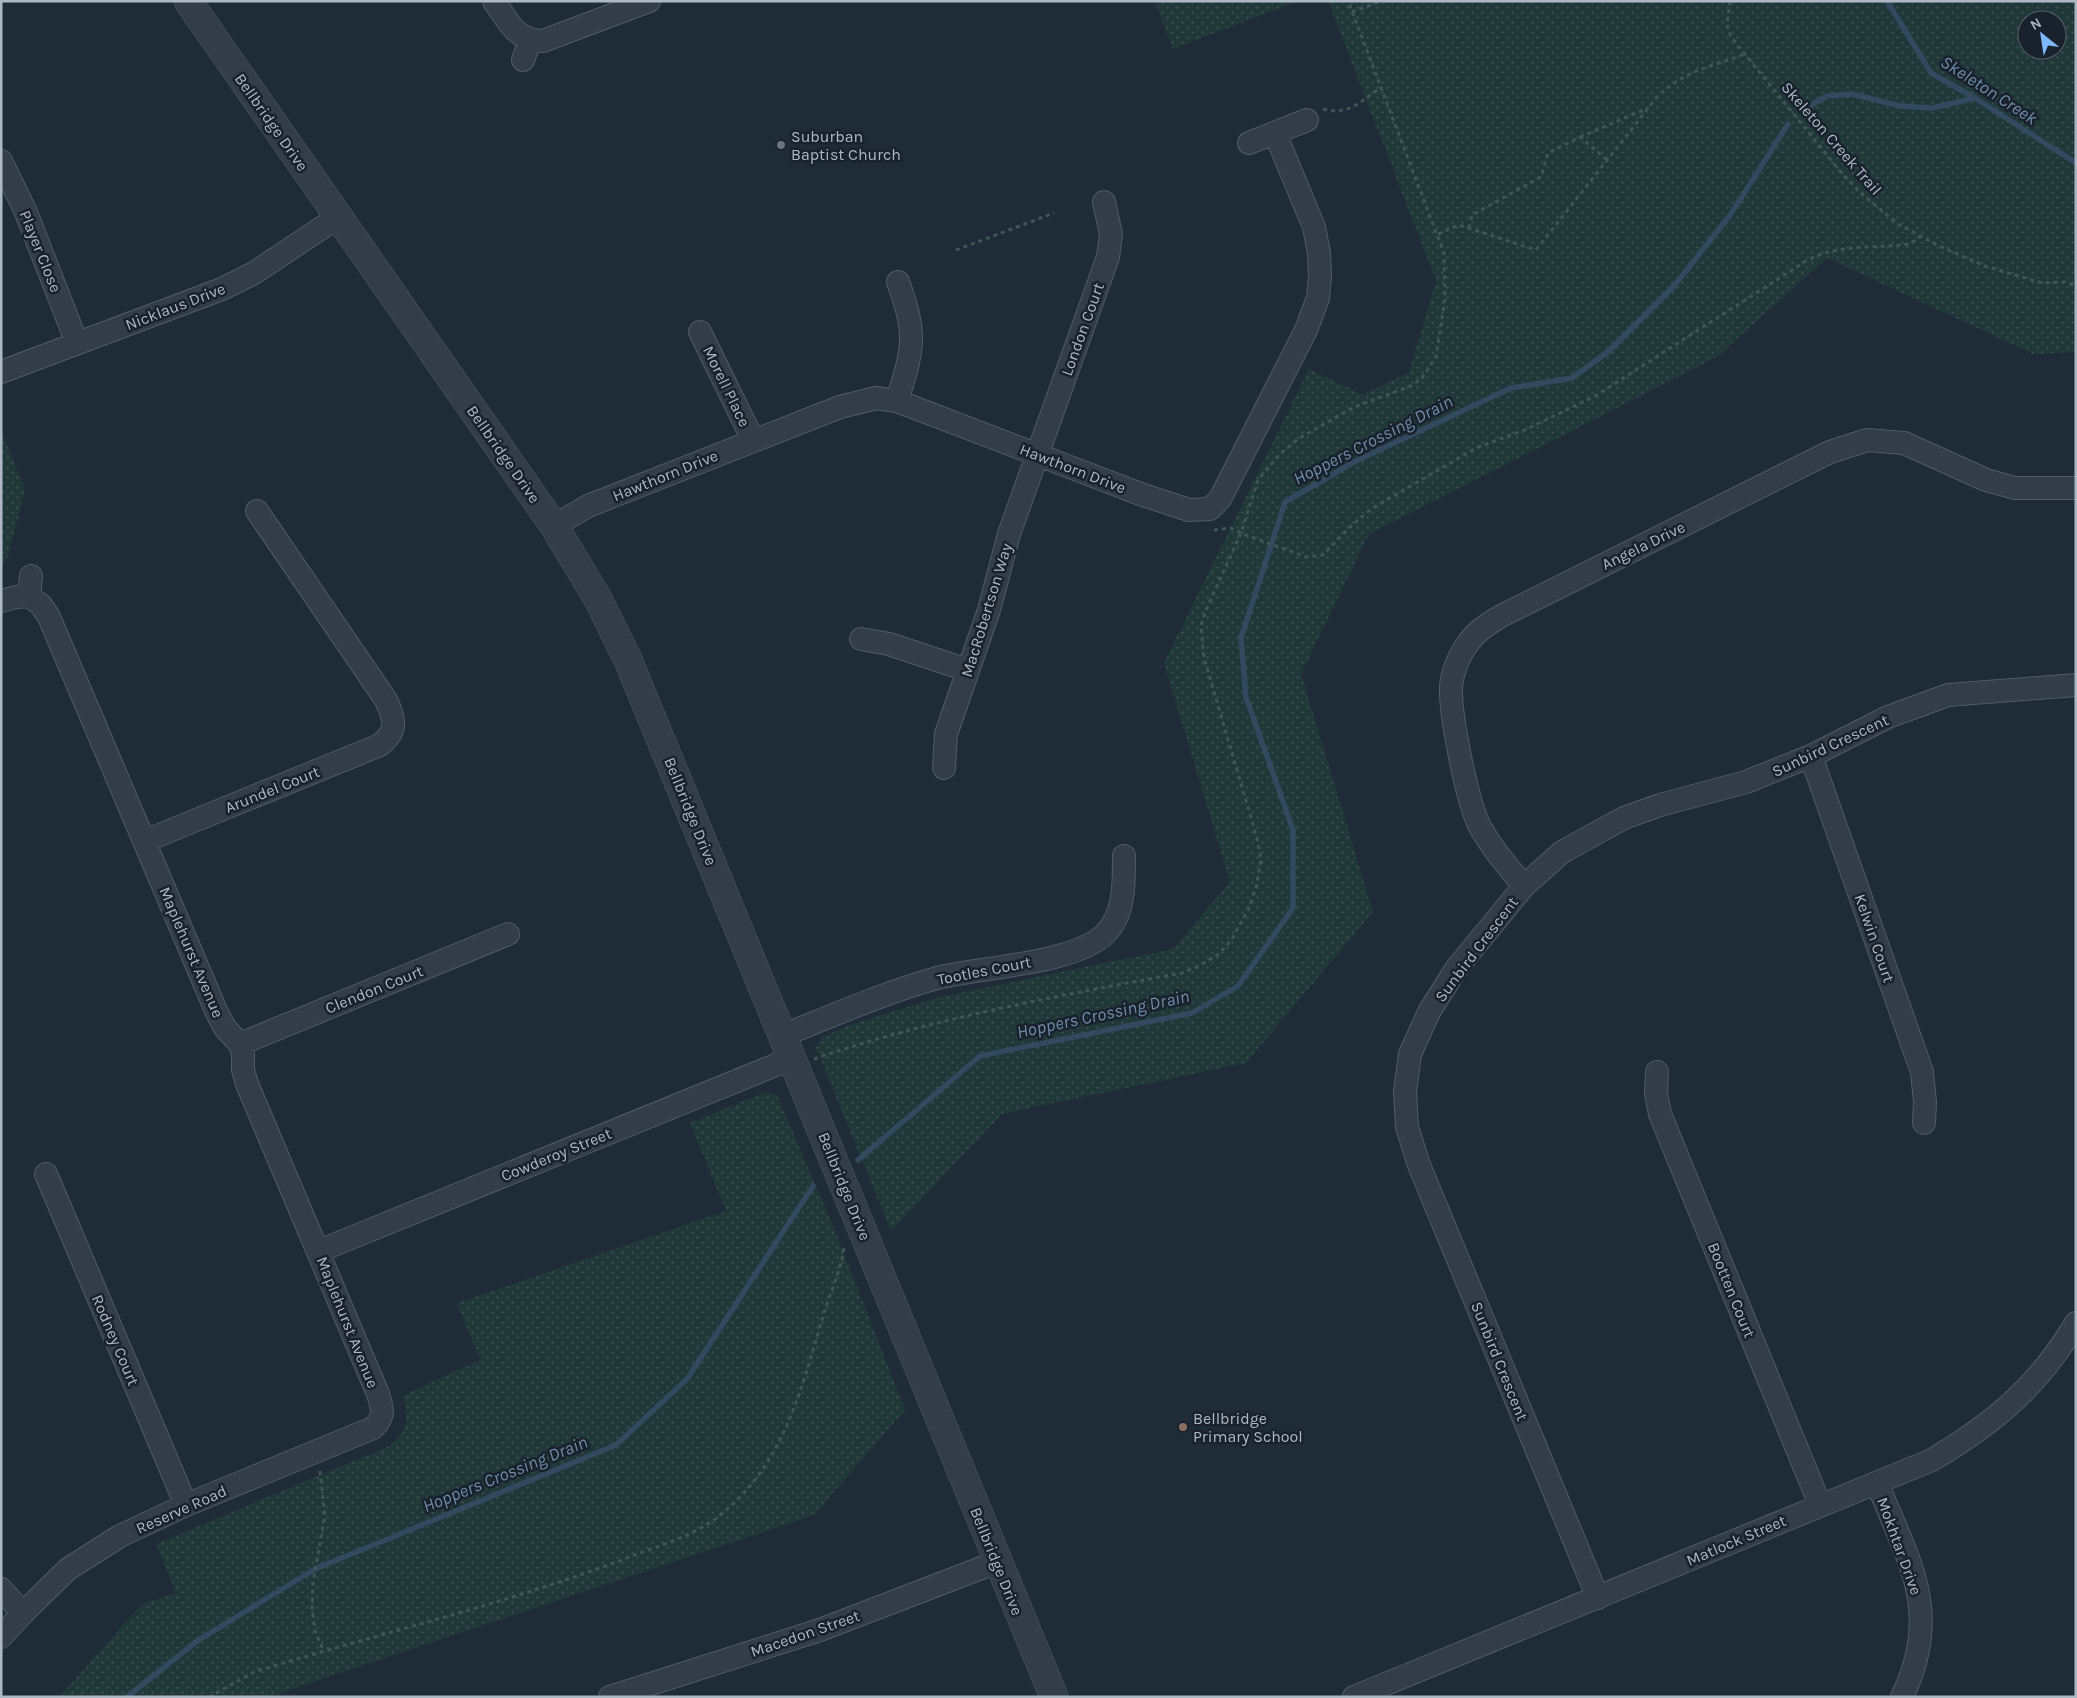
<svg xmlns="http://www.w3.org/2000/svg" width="2077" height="1698" font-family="Karla,sans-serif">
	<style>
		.park { fill: url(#park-dots); fill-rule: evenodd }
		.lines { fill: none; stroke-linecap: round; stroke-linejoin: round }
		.stream { stroke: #324960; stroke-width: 5.5 }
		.minor-casing { stroke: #505b66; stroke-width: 24 }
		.tertiary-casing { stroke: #505b66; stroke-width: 29 }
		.path { stroke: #3f5556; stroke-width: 3; stroke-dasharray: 4 4; stroke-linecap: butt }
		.minor { stroke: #333d48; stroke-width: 22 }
		.tertiary { stroke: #333d48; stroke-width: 28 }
		.worship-dot { fill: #6b7280; stroke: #19222c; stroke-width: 2 }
		.education-dot { fill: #8d6e63; stroke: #19222c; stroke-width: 2 }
		.labels { text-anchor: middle; stroke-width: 5; stroke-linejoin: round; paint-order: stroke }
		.street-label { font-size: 16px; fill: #adb8c5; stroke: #19222c }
		.poi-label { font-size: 16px; fill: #adb8c5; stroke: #19222c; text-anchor: start }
		.water-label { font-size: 18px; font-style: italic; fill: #6d8caa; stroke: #19222c }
	</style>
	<defs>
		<pattern id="park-dots" width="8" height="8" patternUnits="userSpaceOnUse" patternTransform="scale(1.25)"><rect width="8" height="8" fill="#213838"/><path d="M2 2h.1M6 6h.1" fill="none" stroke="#3f5353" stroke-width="1.8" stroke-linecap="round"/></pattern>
	</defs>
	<rect width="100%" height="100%" fill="#1f2c37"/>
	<path class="park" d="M1155 1H1298L1173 49Z
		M1328 1H2076V352L2033 354 1827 258 1717 357 1369 534 1301 674 1373 912 1246 1063 1002 1114 891 1231 816 1048 821 1037 859 1022 940 997 1173 949 1230 882 1164 663 1309 369 1363 395 1409 372 1436 281ZM2027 20H2057V50H2027Z
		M1 430 25 490 8 557 1 566Z
		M766 1092 777 1095 838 1238 905 1410 814 1515 280 1693 281 1697H59L142 1604 176 1593 156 1544 387 1447C407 1435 411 1416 402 1396L480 1360 457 1303 726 1211 690 1123Z"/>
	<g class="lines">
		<path class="stream" d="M1887 1 1931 73 1975 98 2076 163
			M1803 110 1827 96 1852 94 1900 106 1932 108 1975 98
			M858 1160 980 1056 1192 1013 1238 986 1293 908V830L1246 697 1241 638 1285 502 1354 462 1511 388 1572 378 1609 351 1674 286 1731 214 1788 124
			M127 1697 197 1641 315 1569 616 1445 687 1379 813 1186"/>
		<defs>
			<path id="minor" d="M494 1C508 21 516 41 543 41L649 1
				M523 60 530 41
				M1249 143 1307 120
				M1 161 25 210 77 343
				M700 332 753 440
				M1 372 222 289 254 273 338 217
				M897 401C913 349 918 335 898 282
				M554 526 588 506 840 407 876 398 897 401 1143 495 1189 510 1210 509 1220 499 1306 330 1318 298 1320 276 1319 253 1314 227 1275 133
				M1 601 16 597 29 596
				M861 639 889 644 967 670
				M1811 756 1922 1072 1925 1102 1924 1123
				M944 768 946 734 989 610 1009 534 1108 257 1111 234 1104 202
				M145 841 380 745C398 731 395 719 386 700L257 511
				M1524 886C1507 866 1491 847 1479 825 1467 800 1450 715 1451 687 1452 672 1460 653 1469 642 1477 630 1490 623 1501 616L1830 452 1867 440 1904 443 1986 480 2015 488H2076
				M784 1035C834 1015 884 993 937 978 980 967 1074 964 1105 934 1125 915 1124 882 1124 856
				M240 1044 508 934
				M1657 1072 1656 1093 1660 1114 1820 1505
				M46 1174 186 1505
				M319 1251 793 1058
				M1877 1483C1909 1562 1943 1612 1902 1697
				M1 1589 23 1613
				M1598 1598 1419 1165 1407 1127 1405 1092 1410 1054 1429 1012 1456 969 1524 886 1562 852 1624 818 1660 805 1746 782 1811 756 1888 717 1948 695 2076 685
				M1 1637 23 1613 68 1569 120 1536 186 1505 373 1428C385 1417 383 1409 378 1394L247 1084 243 1070V1055L240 1044 225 1028 217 1013 49 617 41 605 29 596 31 576
				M610 1697 820 1630 997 1562
				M1354 1697 1932 1460C1994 1423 2038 1387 2076 1323"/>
			<path id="tertiary" d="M188 1 554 526 598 599 628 660 1054 1697"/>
		</defs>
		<use href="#minor" class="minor-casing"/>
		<use href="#tertiary" class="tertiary-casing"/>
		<path class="path" d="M1730 1 1727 24 1731 37 1844 176 1864 196 1898 224 1939 246 1985 266 2042 283 2065 282 2076 286
			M1352 12 1381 1
			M1323 109C1350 116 1360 101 1382 87
			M1580 137 1648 108
			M1469 228 1472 215 1541 177 1548 153 1580 137 1607 160
			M1438 234 1459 225 1536 250 1657 97C1687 69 1708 68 1745 54
			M956 250 1054 213
			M1214 530 1231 528 1241 533 1258 480 1280 454 1298 439 1354 407 1411 386 1422 378 1436 357 1445 299 1444 253 1348 1
			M814 1059C934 1018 1057 996 1182 973L1199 966 1219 954 1232 939 1248 910 1256 888 1261 860 1257 838 1204 658 1201 626 1205 612 1241 533 1306 557 1323 555 1351 526 1371 509 1476 448 1527 429 1597 395 1806 261C1839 243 1874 249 1910 244L1920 237
			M320 1471 325 1515 313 1582 312 1607 315 1631 324 1652
			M209 1697 254 1672C377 1634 503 1605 624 1559 658 1546 696 1536 724 1512 786 1460 802 1386 824 1313 830 1294 842 1266 844 1248"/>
		<use href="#minor" class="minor"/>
		<use href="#tertiary" class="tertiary"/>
	</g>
	<circle class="worship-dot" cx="781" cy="145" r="5"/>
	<circle class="education-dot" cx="1183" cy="1427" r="5"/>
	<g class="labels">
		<g class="street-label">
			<text transform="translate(272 122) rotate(55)" y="6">Bellbridge Drive</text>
			<text transform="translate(1832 138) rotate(49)" y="6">Skeleton Creek Trail</text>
			<text transform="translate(41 251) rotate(68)" y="6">Player Close</text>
			<text transform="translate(175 306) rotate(-21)" y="6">Nicklaus Drive</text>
			<text transform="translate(1082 329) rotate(-70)" y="6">London Court</text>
			<text transform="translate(727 386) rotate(64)" y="6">Morell Place</text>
			<text transform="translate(504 454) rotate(55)" y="6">Bellbridge Drive</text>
			<text transform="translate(1073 468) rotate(21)" y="6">Hawthorn Drive</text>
			<text transform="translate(665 475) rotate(-22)" y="6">Hawthorn Drive</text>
			<text transform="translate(1643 545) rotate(-26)" y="6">Angela Drive</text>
			<text transform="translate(986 610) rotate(-73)" y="6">MacRobertson Way</text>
			<text transform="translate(1830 745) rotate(-25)" y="6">Sunbird Crescent</text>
			<text transform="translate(272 789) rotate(-22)" y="6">Arundel Court</text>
			<text transform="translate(691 811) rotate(68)" y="6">Bellbridge Drive</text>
			<text transform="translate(1875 938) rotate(71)" y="6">Kelwin Court</text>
			<text transform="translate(1476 949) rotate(-53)" y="6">Sunbird Crescent</text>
			<text transform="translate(192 952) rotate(67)" y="6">Maplehurst Avenue</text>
			<text transform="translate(984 970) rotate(-11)" y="6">Tootles Court</text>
			<text transform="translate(374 989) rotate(-22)" y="6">Clendon Court</text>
			<text transform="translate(556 1154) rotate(-22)" y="6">Cowderoy Street</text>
			<text transform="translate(845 1186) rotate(68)" y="6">Bellbridge Drive</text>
			<text transform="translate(1732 1290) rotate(68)" y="6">Bootten Court</text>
			<text transform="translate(348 1322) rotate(68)" y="6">Maplehurst Avenue</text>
			<text transform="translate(116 1340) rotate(67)" y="6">Rodney Court</text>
			<text transform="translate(1500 1361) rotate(68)" y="6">Sunbird Crescent</text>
			<text transform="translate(181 1509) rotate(-24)" y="6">Reserve Road</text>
			<text transform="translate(1736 1540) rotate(-23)" y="6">Matlock Street</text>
			<text transform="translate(1900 1546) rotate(70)" y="6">Mokhtar Drive</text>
			<text transform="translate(997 1561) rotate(68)" y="6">Bellbridge Drive</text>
			<text transform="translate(805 1633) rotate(-19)" y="6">Macedon Street</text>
		</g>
		<g class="poi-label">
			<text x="791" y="142">Suburban<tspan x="791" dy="18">Baptist Church</tspan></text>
			<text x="1193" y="1424">Bellbridge<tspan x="1193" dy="18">Primary School</tspan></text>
		</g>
		<g class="water-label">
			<text transform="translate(1989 90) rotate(33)" y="6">Skeleton Creek</text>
			<text transform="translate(1373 440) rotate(-27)" y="6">Hoppers Crossing Drain</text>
			<text transform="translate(1103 1014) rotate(-12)" y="6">Hoppers Crossing Drain</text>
			<text transform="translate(505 1474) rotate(-22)" y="6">Hoppers Crossing Drain</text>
		</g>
	</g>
	<rect width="2077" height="1698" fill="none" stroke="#adb8c5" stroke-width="5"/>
	<g transform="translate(2042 35) rotate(330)"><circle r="24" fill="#19222c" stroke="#545e69"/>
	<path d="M0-4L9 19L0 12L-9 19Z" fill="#7db8fa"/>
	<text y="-8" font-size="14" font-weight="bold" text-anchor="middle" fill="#adb8c5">N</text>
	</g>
</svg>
